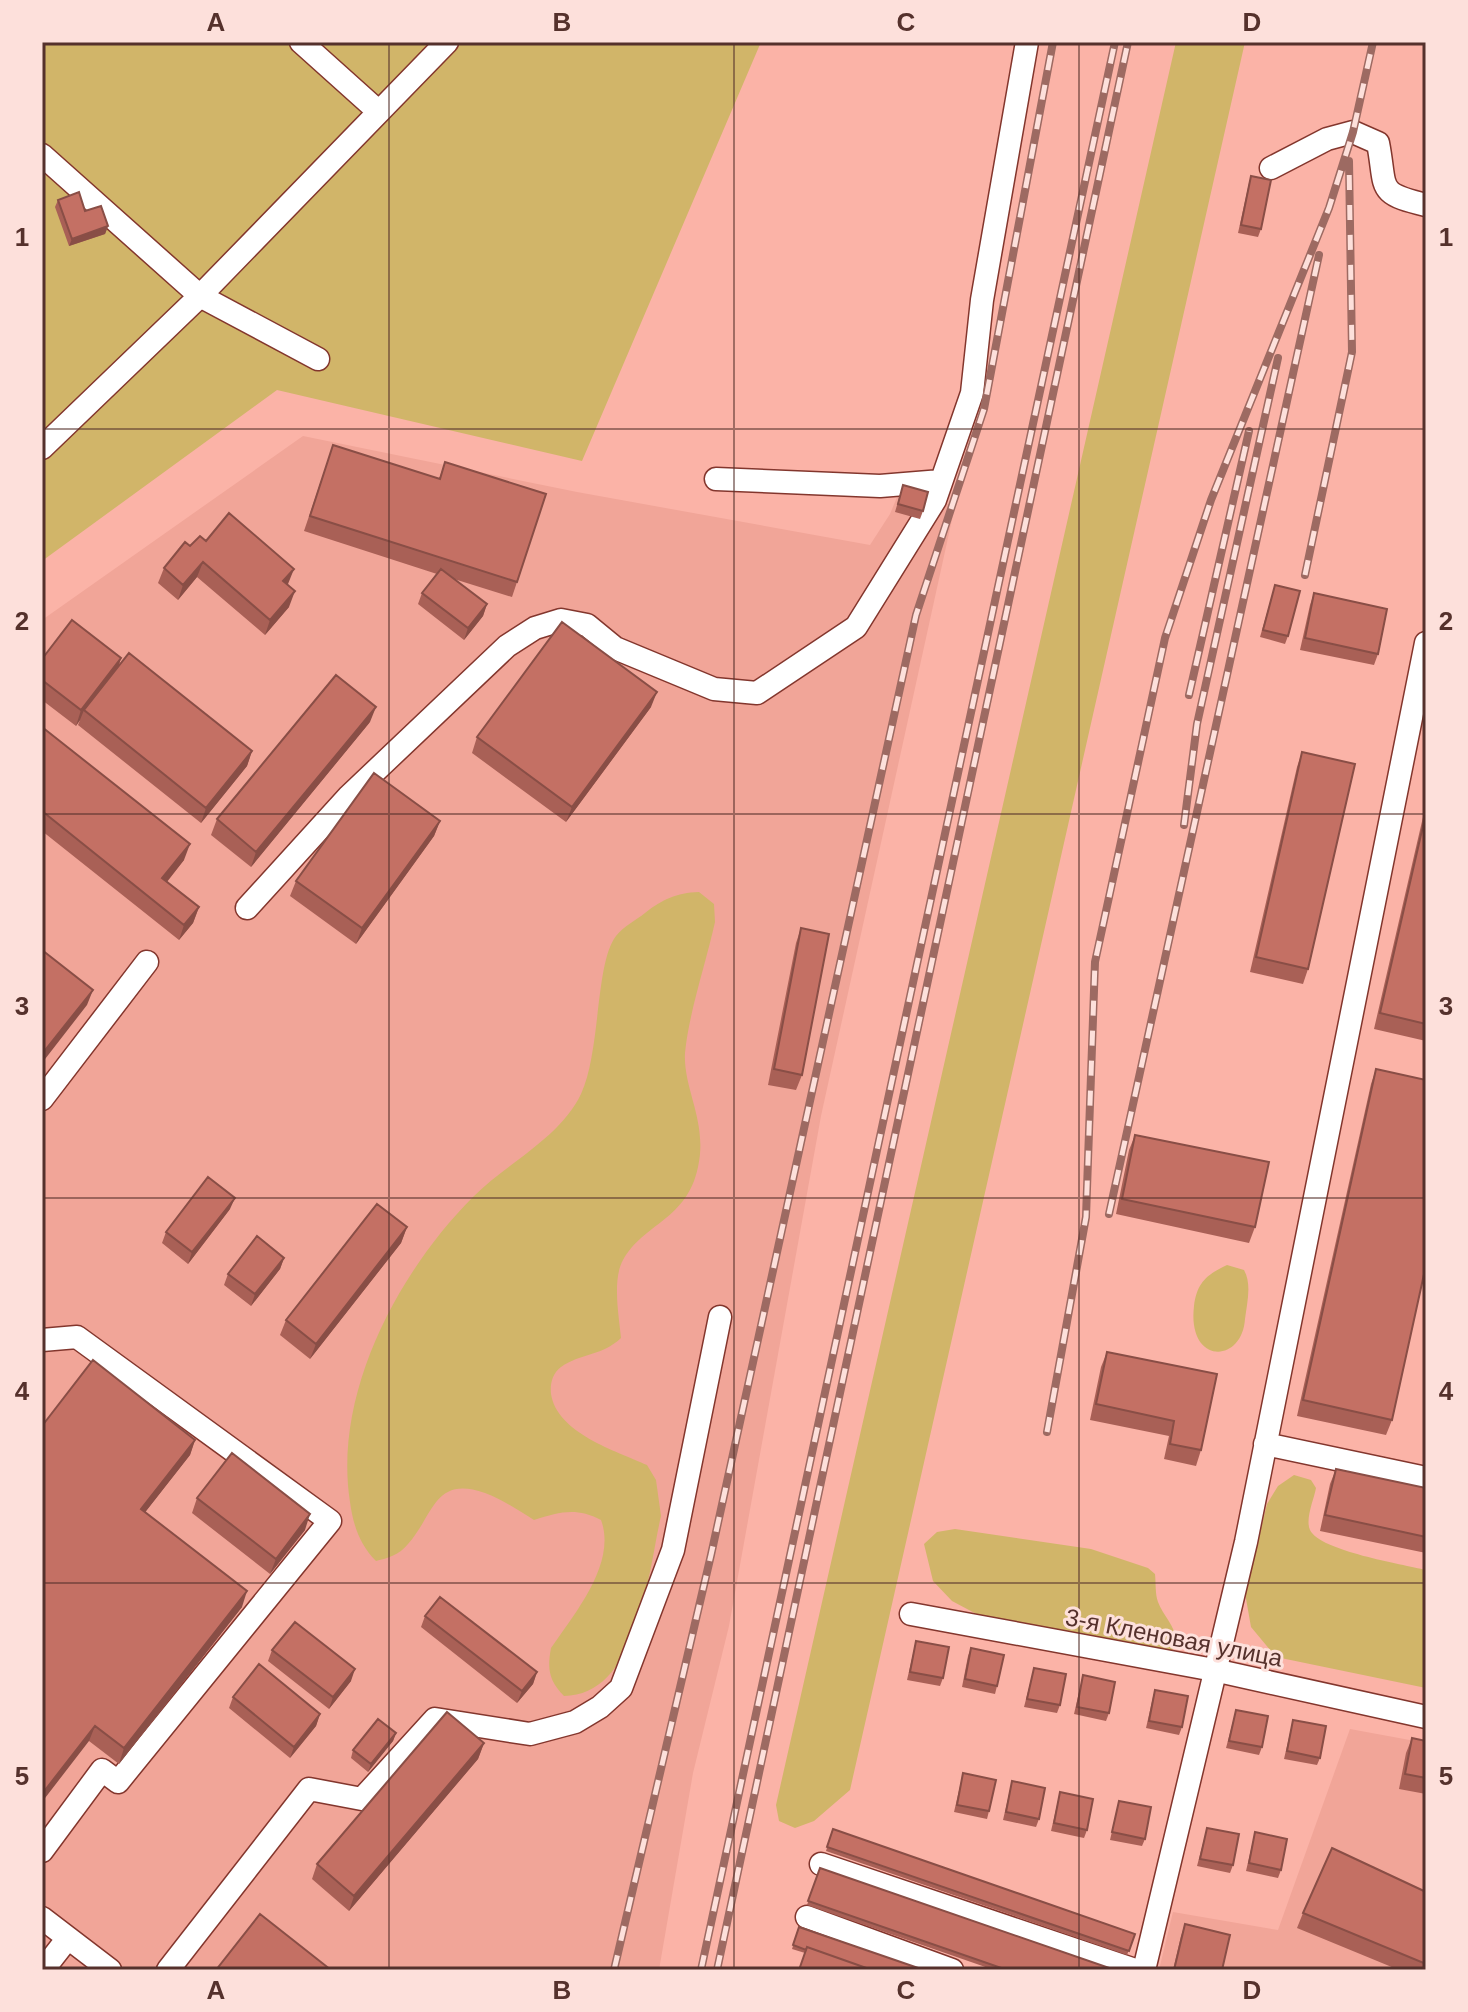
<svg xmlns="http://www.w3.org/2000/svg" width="1468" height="2012" font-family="Helvetica,sans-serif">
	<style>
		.built { fill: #f1a598 }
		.green { fill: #d1b569 }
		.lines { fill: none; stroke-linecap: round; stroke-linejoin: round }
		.minor-casing { stroke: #83362d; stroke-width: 25 }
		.minor { stroke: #fff; stroke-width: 22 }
		.rail-casing { stroke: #9d6a62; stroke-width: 8 }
		.rail { stroke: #fde0db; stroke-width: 5; stroke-dasharray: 15; stroke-linecap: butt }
		.wall { fill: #a96056 }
		.shaded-wall { fill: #894e46 }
		.building { fill: #c47064; stroke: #894e46; stroke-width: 2 }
		.grid { fill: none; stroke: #55312c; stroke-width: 2; stroke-opacity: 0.55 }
		.labels { text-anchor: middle; stroke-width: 6; stroke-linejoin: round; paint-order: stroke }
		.street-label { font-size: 24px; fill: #55312c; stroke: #fde0db }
		.neatline { fill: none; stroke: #55312c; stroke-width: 3 }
		.grid-label { font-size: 26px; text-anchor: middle; font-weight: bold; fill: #55312c }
	</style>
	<rect width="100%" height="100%" fill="#fbb3a7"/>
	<path class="built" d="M303 436 577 492 870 545 890 514 900 490 955 506 821 1116 729 1626 693 1773 659 1970H42V620Z
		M1350 1729 1426 1743V1970H1159L1173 1912 1278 1930Z"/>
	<path class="green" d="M42 42H761L582 461 277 390 42 561Z
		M1176 42H1245L850 1790 814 1821 795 1828 779 1821 776 1805Z
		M699 892 714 904 715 922C706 963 689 1012 685 1053 683 1089 708 1122 698 1167 687 1220 644 1223 623 1260 612 1280 619 1316 621 1338 602 1356 581 1353 561 1367 552 1374 550 1384 551 1394 557 1433 616 1451 647 1465L656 1480 661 1516C648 1572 639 1695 564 1696 549 1681 547 1669 551 1648 575 1613 617 1563 601 1520 576 1507 560 1512 534 1520 519 1511 502 1499 485 1493 434 1475 434 1515 408 1544 399 1555 388 1558 376 1561 360 1545 353 1525 350 1502 333 1394 398 1272 473 1197 507 1163 560 1138 581 1094 601 1051 595 963 616 936 623 927 636 920 645 913 663 899 676 893 699 892Z
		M1227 1265 1244 1270C1252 1284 1247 1303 1245 1319 1242 1364 1187 1365 1194 1306 1197 1283 1206 1275 1227 1265Z
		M1294 1475 1311 1480 1316 1488C1314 1499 1305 1519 1310 1530 1320 1551 1402 1564 1426 1570V1688L1276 1657 1251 1627 1245 1593 1267 1504 1278 1486Z
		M955 1529 1091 1549 1148 1568 1155 1574C1156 1583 1155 1594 1158 1602 1164 1619 1183 1631 1172 1651L984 1618 952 1601 933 1581 924 1544 937 1532Z"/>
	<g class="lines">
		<defs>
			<path id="minor" d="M301 42 379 112
				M42 155 200 296 318 359
				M1271 168 1327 139 1353 132 1378 143C1387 189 1375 193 1426 205
				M42 448 200 296 447 42
				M716 479 880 486 941 481
				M247 908 349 796 507 646 535 628 561 620 587 625 615 648 714 689 757 693 856 627 935 500 972 393 982 300 1027 42
				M42 1099 147 962
				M42 1340 77 1337 330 1521 118 1782 102 1770 42 1851
				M1265 1444 1426 1478
				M911 1614 1214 1670 1426 1717
				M821 1864 1135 1970
				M807 1917 952 1970
				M42 1918 110 1970
				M43 1970 68 1938
				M168 1970 309 1789 362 1799 435 1719 530 1734 575 1722 600 1707 621 1688 673 1550 720 1317
				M1144 1970 1246 1542 1426 643"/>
		</defs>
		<use href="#minor" class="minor-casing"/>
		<use href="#minor" class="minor"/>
		<defs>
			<path id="rail" d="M1305 575 1352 352 1349 161
				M1189 695 1249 431
				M1184 825 1197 724 1278 358
				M1109 1214 1319 255
				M1047 1432 1086 1217 1095 962 1165 638 1211 500 1329 208 1353 132 1373 42
				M614 1970 711 1555 916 615 984 409 1053 42
				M701 1970 1115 42
				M717 1970 1128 42"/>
		</defs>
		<use href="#rail" class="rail-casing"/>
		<use href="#rail" class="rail"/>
	</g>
	<path class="wall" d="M1251 176 1261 229 1258 237 1238 233 1249 183Z
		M58 200 85 211 108 226 105 234 69 246 55 207Z
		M333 445 439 479 445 462 517 582 512 597 454 579 487 604 483 616 464 640 418 604 422 593 437 574 304 531Z
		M903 485 923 511 920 519 895 512Z
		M206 541 288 584 289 607 265 635 197 577 178 600 158 583 164 568 190 546Z
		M1275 585 1288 636 1285 644 1260 637Z
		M1314 593 1378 654 1374 665 1300 650 1310 605Z
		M121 658 118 668 252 751 247 766 201 823 78 725 80 720 76 726 42 700V659Z
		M651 707 566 822 472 753 477 737Z
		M370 722 251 867 211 835 217 819Z
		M42 727 184 860 167 882 199 907 193 923 179 940 42 831Z
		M1302 752 1308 969 1303 984 1250 972 1297 767Z
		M1426 804V1041L1374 1029Z
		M440 821 434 836 356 944 290 896 296 881Z
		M801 928 802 1075 796 1090 768 1085 796 943Z
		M1376 1069 1392 1420 1386 1435 1297 1416 1371 1084Z
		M1135 1135 1255 1227 1249 1243 1116 1214 1129 1150Z
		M230 1209 188 1264 162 1243 166 1232Z
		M407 1227 401 1243 310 1359 280 1335 286 1320Z
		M284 1258 280 1269 251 1306 224 1285 228 1274Z
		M1107 1352 1217 1374 1201 1450 1196 1466 1164 1459 1169 1436 1090 1420 1101 1367Z
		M42 1426 195 1440 190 1455 145 1512 242 1607 119 1764 89 1741Z
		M1336 1469 1426 1488V1553L1320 1531 1330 1484Z
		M197 1498 305 1530 270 1574 192 1513Z
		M425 1616 537 1672 533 1684 517 1703 421 1627Z
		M916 1641 943 1678 940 1686 907 1680Z
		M971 1648 997 1686 995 1694 962 1687 968 1656Z
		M272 1650 351 1681 329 1709 268 1661Z
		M1034 1668 1060 1705 1057 1713 1024 1707Z
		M1083 1675 1109 1713 1106 1721 1074 1714Z
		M1155 1690 1182 1727 1179 1735 1146 1728 1153 1697Z
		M233 1697 320 1714 316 1726 290 1758 229 1708Z
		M1236 1710 1262 1747 1259 1755 1226 1748Z
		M1293 1720 1320 1758 1317 1765 1284 1759Z
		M396 1733 393 1741 368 1772 351 1758 353 1750Z
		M1412 1738 1426 1741V1794L1399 1789 1406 1753Z
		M484 1743 478 1759 349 1911 312 1879 317 1864Z
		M963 1773 989 1811 987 1819 954 1812Z
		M1012 1781 1039 1819 1036 1827 1003 1820Z
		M1060 1792 1087 1830 1084 1838 1051 1831Z
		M1119 1801 1145 1839 1142 1846 1110 1840Z
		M1207 1828 1233 1865 1230 1873 1197 1866Z
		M833 1829 1135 1934 1127 1955 826 1851Z
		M1255 1832 1281 1870 1278 1878 1246 1871Z
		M820 1868 1115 1970H994L807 1905Z
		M1426 1892V1970H1399L1297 1928 1303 1913Z
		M1185 1924 1222 1970H1173L1181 1936Z
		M799 1927 924 1970 805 1953 792 1949Z"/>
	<path class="shaded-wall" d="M108 226 105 234 69 246 72 239Z
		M203 562 197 577 178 600 183 585Z
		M294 569 288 584 277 596 283 581Z
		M295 591 289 607 265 635 270 620Z
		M487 604 483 616 464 640 468 628Z
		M121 658 116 674 84 710 80 720 76 726 81 710Z
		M657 692 651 707 566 822 572 807Z
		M376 707 370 722 251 867 256 852Z
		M252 751 247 766 201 823 206 808Z
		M440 821 434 836 356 944 362 928Z
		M190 844 184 860 157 894 162 878Z
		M199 907 193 923 179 940 184 925Z
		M93 990 87 1005 42 1063V1054Z
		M235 1198 230 1209 188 1264 192 1252Z
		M407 1227 401 1243 310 1359 316 1344Z
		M284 1258 280 1269 251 1306 255 1294Z
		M195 1440 190 1455 136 1524 141 1509Z
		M310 1514 305 1530 270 1574 276 1559Z
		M247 1591 242 1607 119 1764 124 1748Z
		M355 1669 351 1681 329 1709 333 1697Z
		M537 1672 533 1684 517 1703 522 1691Z
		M320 1714 316 1726 290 1758 294 1747Z
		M95 1726 89 1741 42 1802V1794Z
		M396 1733 393 1741 368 1772 371 1764Z
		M484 1743 478 1759 349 1911 354 1896Z"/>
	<path class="building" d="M1251 176 1271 180 1261 229 1241 225Z
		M79 192 85 211 101 206 108 226 72 239 58 200Z
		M333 445 440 479 445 462 546 494 517 582 310 516Z
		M903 485 928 492 923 511 898 504Z
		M229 513 294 569 283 581 295 591 270 620 203 562 183 585 164 568 185 542 190 546 200 536 206 541Z
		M441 569 487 604 468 628 422 593Z
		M1275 585 1300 591 1288 636 1263 630Z
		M1314 593 1387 609 1378 654 1305 638Z
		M72 620 121 658 81 710 42 680V659Z
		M562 622 657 692 572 807 477 737Z
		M129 653 252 751 206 808 84 710Z
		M336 675 376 707 256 852 217 819Z
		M42 727 190 844 162 878 199 907 184 925 42 811Z
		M1302 752 1355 764 1308 969 1256 957Z
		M374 773 440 821 362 928 296 881Z
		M1426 813V1024L1380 1013Z
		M801 928 829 934 802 1075 774 1069Z
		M42 950 93 990 42 1054Z
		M1376 1069 1426 1080V1265L1392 1420 1303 1400Z
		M1135 1135 1269 1162 1255 1227 1122 1199Z
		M208 1177 235 1198 192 1252 166 1232Z
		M377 1204 407 1227 316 1344 286 1320Z
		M257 1236 284 1258 255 1294 228 1274Z
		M1107 1352 1217 1374 1201 1450 1170 1444 1174 1421 1096 1404Z
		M93 1360 195 1440 141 1509 247 1591 124 1748 95 1726 42 1794V1426Z
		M232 1453 310 1514 276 1559 197 1498Z
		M1336 1469 1426 1488V1537L1325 1515Z
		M440 1597 537 1672 522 1691 425 1616Z
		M295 1622 355 1669 333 1697 272 1650Z
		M916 1641 949 1647 943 1678 910 1672Z
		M971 1648 1004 1655 997 1686 965 1679Z
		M259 1664 320 1714 294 1747 233 1697Z
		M1034 1668 1066 1674 1060 1705 1027 1699Z
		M1083 1675 1115 1682 1109 1713 1077 1707Z
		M1155 1690 1188 1696 1182 1727 1149 1721Z
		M1236 1710 1268 1716 1262 1747 1229 1741Z
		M447 1712 484 1743 354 1896 317 1864Z
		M378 1719 396 1733 371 1764 353 1750Z
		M1293 1720 1326 1726 1320 1758 1287 1751Z
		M1412 1738 1426 1741V1778L1405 1774Z
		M963 1773 996 1780 989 1811 957 1805Z
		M1012 1781 1045 1788 1039 1819 1006 1812Z
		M1060 1792 1093 1799 1087 1830 1054 1823Z
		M1119 1801 1151 1807 1145 1839 1112 1832Z
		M1207 1828 1239 1834 1233 1865 1200 1859Z
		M833 1829 1135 1934 1129 1951 827 1847Z
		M1255 1832 1287 1839 1281 1870 1249 1863Z
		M1332 1848 1426 1892V1964L1303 1913Z
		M820 1868 1115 1970H1007L808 1901Z
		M260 1914 331 1970H216Z
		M1185 1924 1230 1935 1222 1970H1174Z
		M799 1927 924 1970H872L807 1947 806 1950 793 1945Z
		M807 1947 872 1970H799Z"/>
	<path class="grid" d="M389 42V1970M734 42V1970M1079 42V1970M42 429H1426M42 814H1426M42 1198H1426M42 1583H1426"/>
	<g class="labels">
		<g class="street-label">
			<text transform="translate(1174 1638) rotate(11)" y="8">3-я Кленовая улица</text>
		</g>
	</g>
	<rect width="1468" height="2012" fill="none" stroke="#fde0db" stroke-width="88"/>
	<rect x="44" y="44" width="1380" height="1924" class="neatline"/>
	<g class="grid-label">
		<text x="216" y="31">A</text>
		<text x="562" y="31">B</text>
		<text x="906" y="31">C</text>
		<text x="1252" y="31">D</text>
		<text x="22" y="246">1</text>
		<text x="1446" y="246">1</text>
		<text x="22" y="630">2</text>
		<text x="1446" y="630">2</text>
		<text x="22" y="1015">3</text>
		<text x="1446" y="1015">3</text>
		<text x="22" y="1400">4</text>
		<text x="1446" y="1400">4</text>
		<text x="22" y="1785">5</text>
		<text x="1446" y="1785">5</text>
		<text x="216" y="1999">A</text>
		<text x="562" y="1999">B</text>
		<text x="906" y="1999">C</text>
		<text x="1252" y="1999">D</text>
	</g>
</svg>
